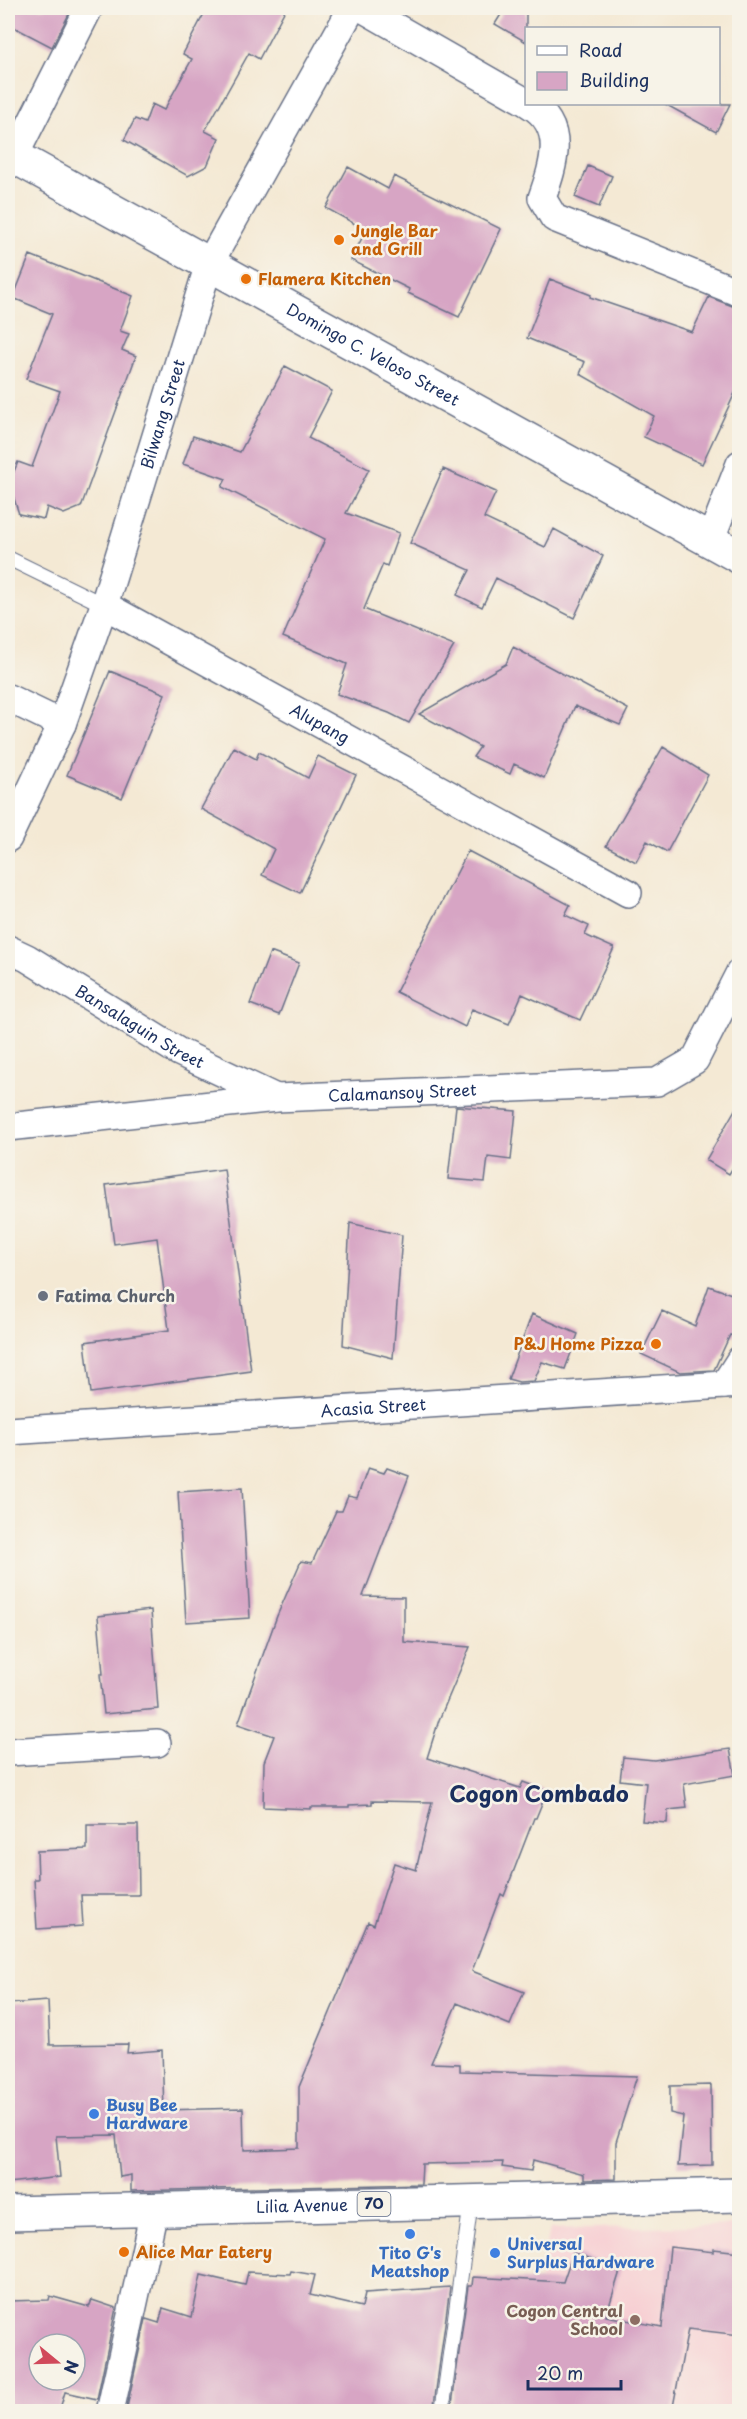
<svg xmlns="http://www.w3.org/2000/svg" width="747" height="2419" font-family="'Playpen Sans',sans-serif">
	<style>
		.built { fill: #f7cfd3 }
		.building { fill: #d7a5c4; fill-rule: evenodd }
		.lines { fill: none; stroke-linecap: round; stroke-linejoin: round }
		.service-casing { stroke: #677087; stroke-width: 16 }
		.minor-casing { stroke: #677087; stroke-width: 30 }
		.secondary-casing { stroke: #677087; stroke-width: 36 }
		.trunk-casing { stroke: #677087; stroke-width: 36 }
		.service { stroke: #fff; stroke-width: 14 }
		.minor { stroke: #fff; stroke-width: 27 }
		.secondary { stroke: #fff; stroke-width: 33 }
		.trunk { stroke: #fff; stroke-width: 33 }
		.food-dot { fill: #e8710a; stroke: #f7f3e8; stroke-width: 2 }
		.worship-dot { fill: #6b7280; stroke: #f7f3e8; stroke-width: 2 }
		.shop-dot { fill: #3f7fe0; stroke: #f7f3e8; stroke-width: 2 }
		.education-dot { fill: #8d6e63; stroke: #f7f3e8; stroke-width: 2 }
		.labels { text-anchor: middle; stroke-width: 5; stroke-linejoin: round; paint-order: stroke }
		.shield { fill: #f7f3e8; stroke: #5d6a87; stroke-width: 1.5 }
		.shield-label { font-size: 15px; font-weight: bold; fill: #1b2f5e }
		.food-label { font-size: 16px; font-weight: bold; fill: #c56008; stroke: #f7f3e8; text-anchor: start }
		.street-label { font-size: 16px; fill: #1b2f5e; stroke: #f7f3e8 }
		.worship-label { font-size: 16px; font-weight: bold; fill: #5b616d; stroke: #f7f3e8; text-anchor: start }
		.shop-label { font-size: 16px; font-weight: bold; fill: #366cbe; stroke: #f7f3e8; text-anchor: start }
		.education-label { font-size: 16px; font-weight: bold; fill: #785e54; stroke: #f7f3e8; text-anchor: end }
		.district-label { font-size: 22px; font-weight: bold; fill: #1b2f5e; stroke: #f7f3e8 }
	</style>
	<rect width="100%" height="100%" fill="#f7f3e8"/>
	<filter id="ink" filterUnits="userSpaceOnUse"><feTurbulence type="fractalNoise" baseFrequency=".0167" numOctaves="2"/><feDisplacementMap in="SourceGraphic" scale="12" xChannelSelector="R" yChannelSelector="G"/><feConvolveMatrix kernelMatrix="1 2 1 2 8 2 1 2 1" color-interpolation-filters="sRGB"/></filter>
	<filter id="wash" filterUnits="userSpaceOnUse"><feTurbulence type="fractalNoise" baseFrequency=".008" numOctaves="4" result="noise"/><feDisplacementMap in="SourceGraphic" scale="24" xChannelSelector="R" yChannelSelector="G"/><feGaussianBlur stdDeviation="1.35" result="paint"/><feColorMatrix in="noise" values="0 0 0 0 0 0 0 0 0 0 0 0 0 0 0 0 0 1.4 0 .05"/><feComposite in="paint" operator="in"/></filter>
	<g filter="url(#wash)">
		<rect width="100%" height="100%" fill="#f4e9d4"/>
		<path class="built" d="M739 2225V2411L513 2412 550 2229Z"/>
		<g id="blocks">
			<path class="building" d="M8 8H72L52 47 8 24Z
				M207 8H286L259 59 249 53 205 131 219 138 207 166 188 176 124 140 135 119 145 123 152 104 164 110 192 59 183 54Z
				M505 8H526V42L495 24Z
				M665 104H730L716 132Z
				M588 166 612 176 599 207 575 197Z
				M348 167 388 189 394 176 501 229 459 317 408 293 409 289 351 260 366 230 326 208Z
				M30 255 133 296 120 331 129 334 122 350 136 356 81 507 64 514 47 507 44 519 19 514 9 483 18 462 32 467 60 391 26 379 52 314 13 298Z
				M550 279 591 295 590 297 692 332 709 297 740 309V382L702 464 644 437 654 416 580 374 585 362 527 338Z
				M285 366 332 391 308 438 369 469 346 513 399 533 387 566 383 564 364 609 454 646 409 723 389 713 337 694 347 664 283 637 325 539 222 487 226 479 183 464 193 436 240 452Z
				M443 469 496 492 484 518 545 547 554 529 603 556 574 618 496 578 482 607 457 595 470 570 410 543Z
				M513 647 628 709 620 725 575 706 544 778 514 764 510 774 473 757 480 747 419 714 506 664Z
				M110 671 165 694 122 798 67 775Z
				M234 747 256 759 259 752 308 778 318 756 356 775 300 893 262 875 274 849 201 809Z
				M663 747 708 775 667 852 647 841 636 862 606 846Z
				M468 851 570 905 565 915 589 926 585 935 614 948 580 1020 522 994 509 1024 472 1009 465 1027 396 992Z
				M270 952 299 963 279 1015 250 1004Z
				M740 1101V1156L729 1174 706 1160Z
				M456 1106 516 1111 511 1160 488 1157 485 1182 448 1179Z
				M224 1169 251 1371 91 1393 85 1342 169 1330 157 1238 114 1244 106 1185Z
				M350 1223 402 1235 393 1358 343 1345Z
				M709 1286 740 1297V1320L734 1336 730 1335 714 1370 680 1372 641 1354 662 1311 695 1326Z
				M532 1314 578 1334 565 1369 542 1362 534 1381 519 1382 508 1379Z
				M368 1468 384 1473 387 1468 409 1476 363 1596 404 1597V1642L470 1647 439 1720 427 1758 520 1788 523 1782 547 1791 536 1818H534L504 1896 501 1894 472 1971 524 1992 510 2025 457 2003 431 2063 460 2064V2071L637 2076 616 2142V2179L584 2180V2174L533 2160 531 2171 502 2167 503 2162 422 2164 421 2184 131 2191V2175L120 2177 116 2135 56 2136 60 2177 8 2183V2004L48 2001 50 2045 128 2044 127 2053 162 2050 164 2110 243 2108 244 2150 299 2148V2087L368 1922 374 1925 394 1863 416 1870 432 1802 372 1801V1804L349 1805V1807H311V1809L263 1807 264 1762 274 1736 238 1724 277 1616 301 1561 312 1563 336 1511H342L348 1496 357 1498Z
				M242 1488 250 1618 186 1622 178 1492Z
				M151 1610 158 1709 104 1714 100 1674H103L98 1616Z
				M730 1749 735 1775 684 1784 687 1808 668 1810 667 1823 642 1821 646 1783 620 1780 623 1757 654 1760Z
				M87 1825H138L139 1895H81L83 1926 37 1929 34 1879H38L37 1851 87 1849Z
				M711 2085 712 2165 678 2166 683 2116 670 2113V2086Z
				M670 2247 714 2252V2249L740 2252V2335L688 2329 672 2412H451L468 2286H472L473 2277 563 2282 573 2253 621 2268 606 2316 662 2327Z
				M291 2271 315 2275 310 2295 362 2307 365 2293 450 2287 433 2412H126L146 2319 159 2323 163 2308 192 2317 201 2275 245 2285 248 2272 290 2274Z
				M50 2296 89 2307 92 2300 116 2308 97 2399 65 2392 59 2412H8V2301L49 2300ZM39 2344H75V2380H39Z"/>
		</g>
	</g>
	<g filter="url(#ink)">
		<use href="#blocks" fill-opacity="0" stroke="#677087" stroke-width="1.5"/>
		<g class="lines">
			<defs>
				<path id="service" d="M8 558 104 605
					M442 2412 471 2202"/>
				<g id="minor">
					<path d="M362 8 526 102"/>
					<path d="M529 104C567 126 554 164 542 198L554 218 740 293"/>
					<path d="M14 157 89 8"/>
					<path d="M710 541 740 464"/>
					<path id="s1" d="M104 605 628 893"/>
					<path d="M8 698 62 724"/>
					<path id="s2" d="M8 838 62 724 104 605 209 264 352 8"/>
					<path id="s3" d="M8 949 27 958 179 1052 276 1098"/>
					<path id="s4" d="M8 1127 276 1098 657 1082 695 1060 740 972"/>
					<path d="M724 1385 740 1360"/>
					<path id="s5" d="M8 1431 740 1384"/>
					<path d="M8 1752 157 1743"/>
					<path d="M110 2412 154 2210"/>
				</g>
				<g id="secondary">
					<path id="s6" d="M8 153 740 557"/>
				</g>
				<g id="trunk">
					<path id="s7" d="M8 2213 740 2195"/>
				</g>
			</defs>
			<use href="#service" class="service-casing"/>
			<use href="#minor" class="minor-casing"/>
			<use href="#secondary" class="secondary-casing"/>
			<use href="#trunk" class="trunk-casing"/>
			<use href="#service" class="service"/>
			<use href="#minor" class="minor"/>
			<use href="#secondary" class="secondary"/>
			<use href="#trunk" class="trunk"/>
		</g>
	</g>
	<g class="food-dot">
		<circle cx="339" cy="240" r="6"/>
		<circle cx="246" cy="279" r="6"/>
		<circle cx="656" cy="1344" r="6"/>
		<circle cx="124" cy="2252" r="6"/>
	</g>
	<circle class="worship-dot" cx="43" cy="1296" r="6"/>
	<g class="shop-dot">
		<circle cx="94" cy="2114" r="6"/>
		<circle cx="410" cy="2234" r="6"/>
		<circle cx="495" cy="2253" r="6"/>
	</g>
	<circle class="education-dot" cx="635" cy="2320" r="6"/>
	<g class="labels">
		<rect class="shield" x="357.5" y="2192" width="33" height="24" rx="4.5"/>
		<g class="shield-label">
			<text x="374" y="2209">70</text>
		</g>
		<g class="food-label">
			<text x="351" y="237">Jungle Bar<tspan x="351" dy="18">and Grill</tspan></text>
			<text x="258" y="285">Flamera Kitchen</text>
			<text x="644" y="1350" text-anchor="end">P&amp;J Home Pizza</text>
			<text x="136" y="2258">Alice Mar Eatery</text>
		</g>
		<g class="street-label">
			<text dy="6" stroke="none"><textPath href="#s6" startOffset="417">Domingo C. Veloso Street</textPath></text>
			<text dy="6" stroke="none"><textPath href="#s2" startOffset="452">Bilwang Street</textPath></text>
			<text dy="6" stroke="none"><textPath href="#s1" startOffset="246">Alupang</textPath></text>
			<text dy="6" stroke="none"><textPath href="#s3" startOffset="153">Bansalaguin Street</textPath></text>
			<text dy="6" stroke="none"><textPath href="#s4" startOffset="396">Calamansoy Street</textPath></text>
			<text dy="6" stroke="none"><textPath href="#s5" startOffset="366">Acasia Street</textPath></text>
			<text dy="6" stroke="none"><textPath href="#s7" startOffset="294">Lilia Avenue</textPath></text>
		</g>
		<g class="worship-label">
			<text x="55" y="1302">Fatima Church</text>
		</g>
		<g class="shop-label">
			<text x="106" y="2111">Busy Bee<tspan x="106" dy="18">Hardware</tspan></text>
			<text x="507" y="2250">Universal<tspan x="507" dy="18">Surplus Hardware</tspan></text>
			<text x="410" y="2259" text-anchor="middle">Tito G's<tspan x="410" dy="18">Meatshop</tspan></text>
		</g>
		<g class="education-label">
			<text x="623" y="2317">Cogon Central<tspan x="623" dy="18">School</tspan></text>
		</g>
		<g class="district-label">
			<text x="539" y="1802">Cogon Combado</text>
		</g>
	</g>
	<rect width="747" height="2419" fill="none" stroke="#f7f3e8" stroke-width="30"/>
	<rect x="525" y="27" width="195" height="78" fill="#f7f3e8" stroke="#9fa5b1" stroke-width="1.5"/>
	<rect x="537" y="46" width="30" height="9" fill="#ffffff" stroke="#9fa5b1" stroke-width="1.5"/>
	<text x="579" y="57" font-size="18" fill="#1b2f5e">Road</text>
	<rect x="537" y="72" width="30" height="18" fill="#d7a5c4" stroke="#9fa5b1" stroke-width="1.5"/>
	<text x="579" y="87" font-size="18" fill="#1b2f5e">Building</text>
	<g transform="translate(57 2362) rotate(109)"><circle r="28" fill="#f7f3e8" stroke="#9fa5b1" stroke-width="1.5"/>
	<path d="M0-4.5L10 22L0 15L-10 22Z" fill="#d1495b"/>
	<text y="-9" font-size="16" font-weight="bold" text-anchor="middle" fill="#1b2f5e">N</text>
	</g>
	<path d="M528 2380v9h93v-9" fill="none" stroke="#1b2f5e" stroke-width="3"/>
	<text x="537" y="2380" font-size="18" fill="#1b2f5e" stroke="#f7f3e8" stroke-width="4.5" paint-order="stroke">20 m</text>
</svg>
